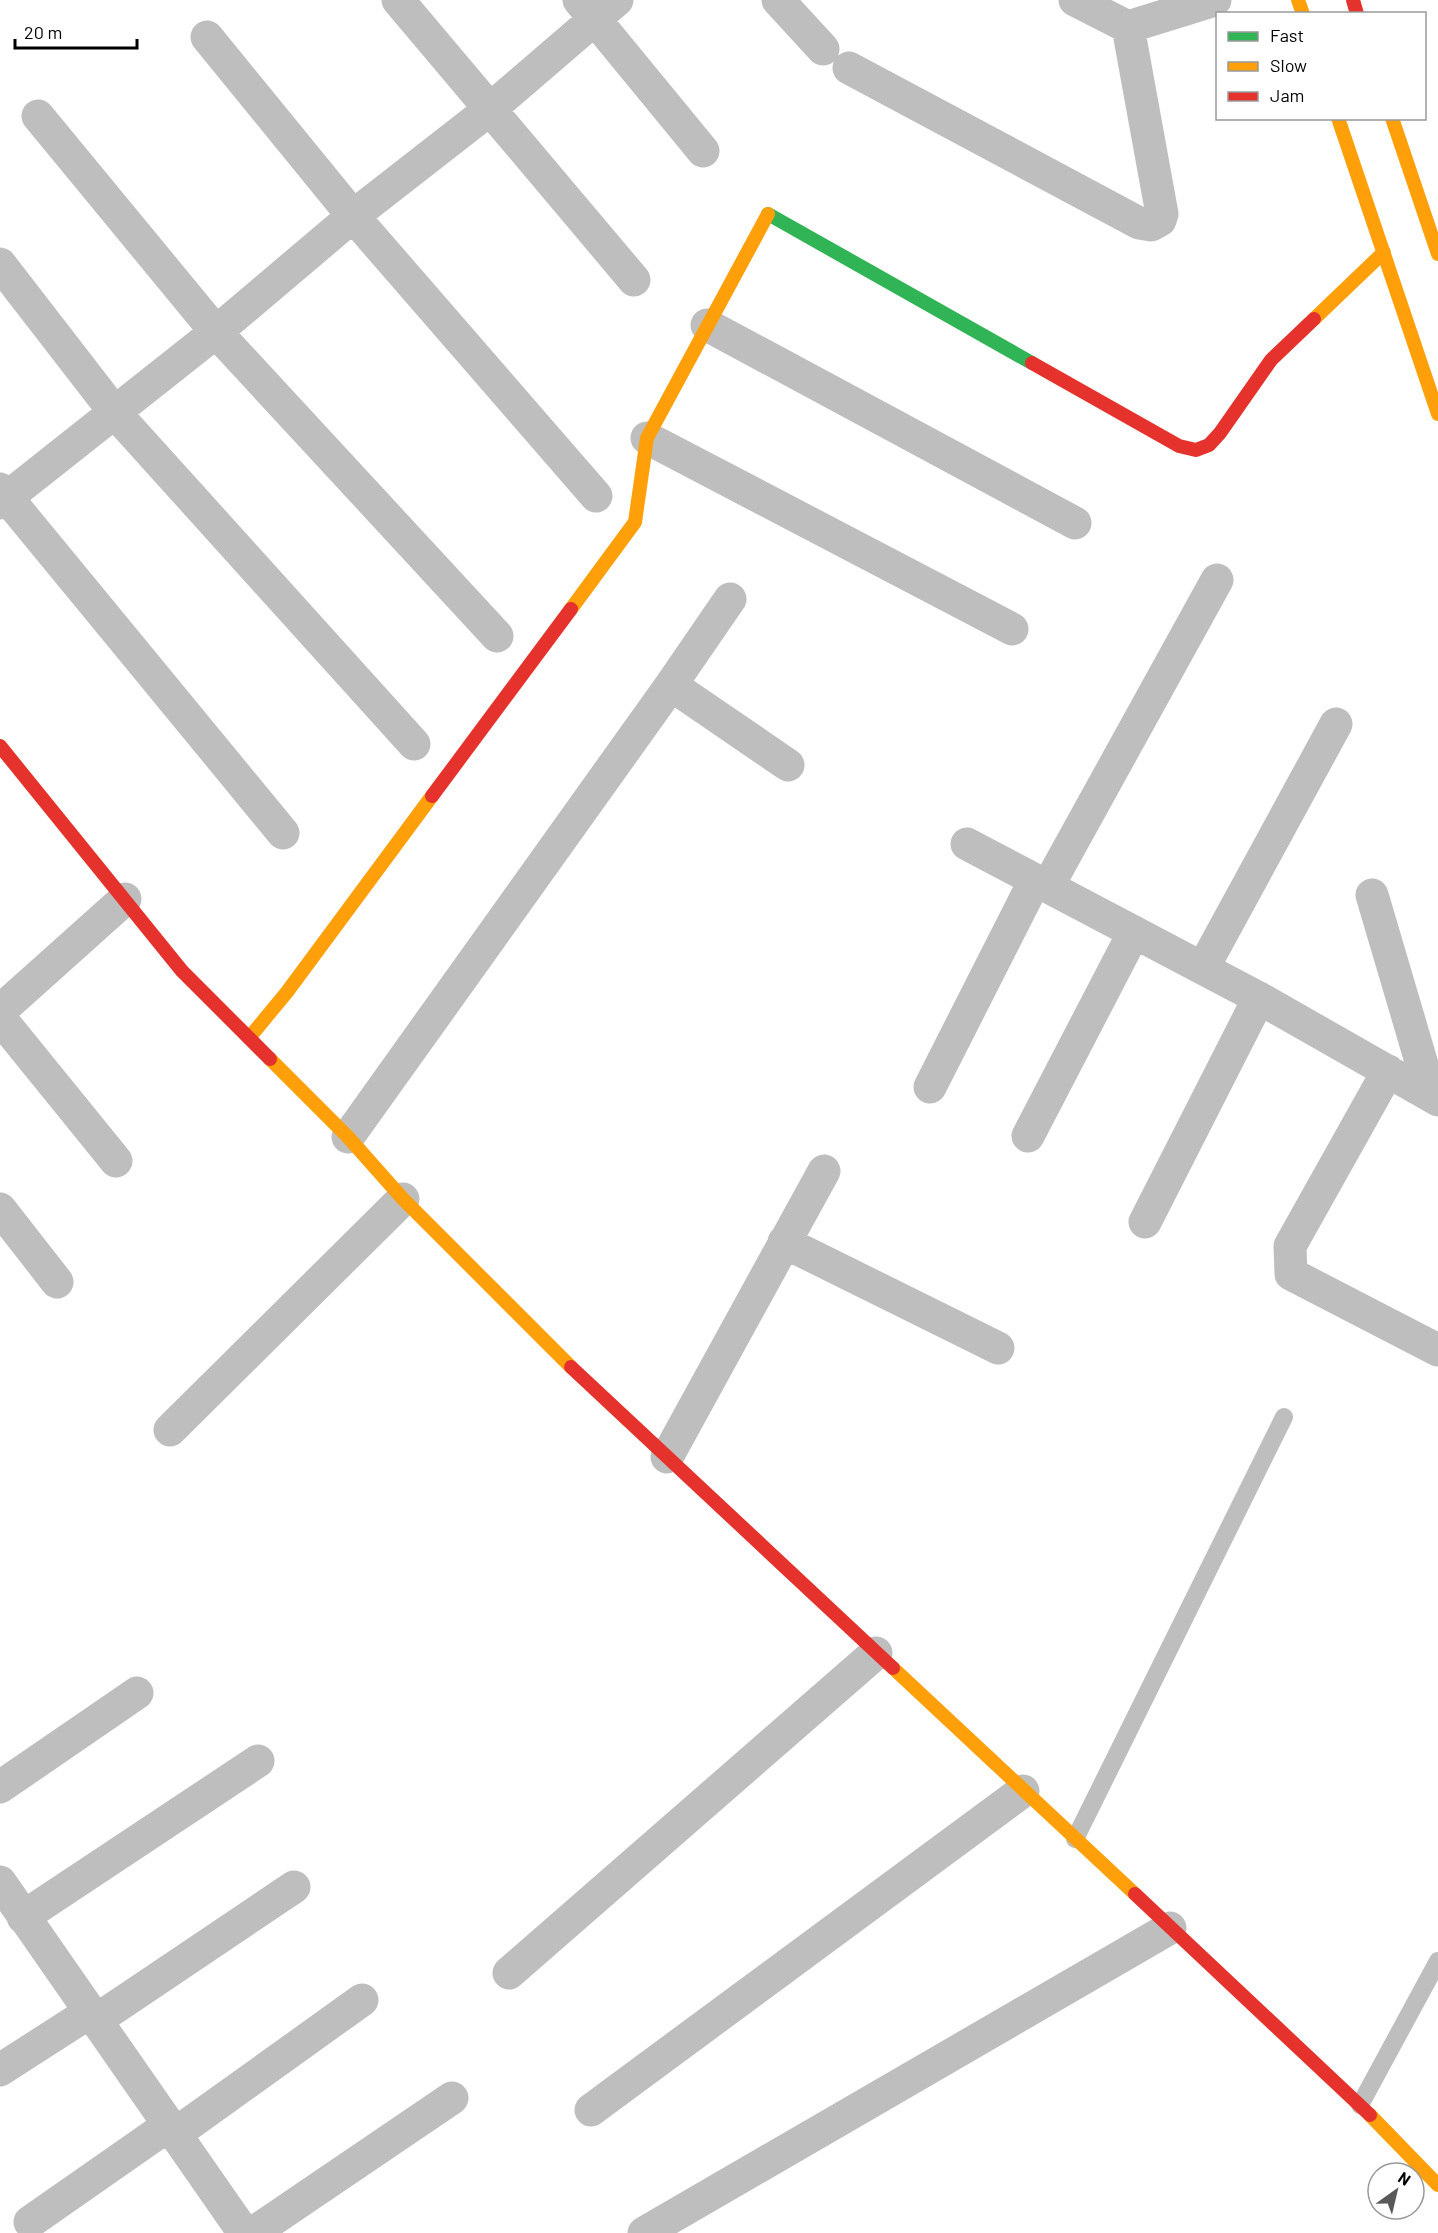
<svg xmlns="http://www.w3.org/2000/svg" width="1438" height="2233" font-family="Barlow,sans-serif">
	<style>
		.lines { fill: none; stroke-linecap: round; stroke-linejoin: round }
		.lane { stroke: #bebebe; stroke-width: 18 }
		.street { stroke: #bebebe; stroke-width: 33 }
		.fast { stroke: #30b455; stroke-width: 14 }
		.slow { stroke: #ff9f0a; stroke-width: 14 }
		.jam { stroke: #e5322d; stroke-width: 14 }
	</style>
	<rect width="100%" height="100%" fill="#fff"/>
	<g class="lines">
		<path class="lane" d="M1075 1839 1284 1417
			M1360 2105 1438 1961"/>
		<path class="street" d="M398 0 634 280
			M579 0 703 151
			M778 0 823 49
			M1075 0 1128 27
			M207 37 353 216 596 496
			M849 68 1139 223 1151 225 1160 220 1162 214 1128 27 1215 0
			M38 116 216 332 497 636
			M0 264 116 414 414 744
			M707 325 1075 523
			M647 438 1012 629
			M0 489 283 833
			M0 503 216 332 353 216 489 110 617 0
			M671 685 788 765
			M967 844 1259 998 1438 1100
			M1048 886 1217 580
			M1372 895 1431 1095
			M1203 968 1336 724
			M0 1011 125 899
			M0 1018 116 1161
			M1388 1071 1290 1246 1291 1274 1438 1350
			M930 1087 1035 880
			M1028 1136 1134 932
			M348 1137 671 685 730 599
			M0 1209 57 1282
			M1145 1222 1259 998
			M784 1242 998 1348
			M170 1430 403 1199
			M667 1457 824 1171
			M0 1787 137 1693
			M0 1882 244 2233
			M23 1917 258 1761
			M509 1973 876 1653
			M95 2021 294 1887
			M0 2070 90 2012
			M591 2110 1023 1791
			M175 2134 362 2000
			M30 2222 169 2125
			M253 2233 452 2098
			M644 2233 1170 1928"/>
		<path class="fast" d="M768 214 1032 363"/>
		<path class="slow" d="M1298 0 1303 14
			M1338 118 1438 414
			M1392 118 1438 254
			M1314 319 1384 252
			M571 609 635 522 647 438 768 214
			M249 1038 287 992 432 796
			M270 1059 348 1137 403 1199 571 1367
			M893 1668 1135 1894
			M1370 2115 1438 2185"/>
		<path class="jam" d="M1353 0 1357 14
			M1032 363 1179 446 1196 450 1209 445 1220 433 1271 360 1314 319
			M0 746 182 971 270 1059
			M432 796 571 609
			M571 1367 893 1668
			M1135 1894 1370 2115"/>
	</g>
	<rect x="1216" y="12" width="210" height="108" fill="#ffffff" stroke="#999999" stroke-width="1.5"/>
	<rect x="1228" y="32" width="30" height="9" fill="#30b455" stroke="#999999" stroke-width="1.5"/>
	<text x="1270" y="42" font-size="18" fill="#000000">Fast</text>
	<rect x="1228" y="62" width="30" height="9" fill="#ff9f0a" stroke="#999999" stroke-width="1.5"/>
	<text x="1270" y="72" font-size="18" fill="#000000">Slow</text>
	<rect x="1228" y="92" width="30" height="9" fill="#e5322d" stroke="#999999" stroke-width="1.5"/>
	<text x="1270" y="102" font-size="18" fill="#000000">Jam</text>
	<g transform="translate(1396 2191) rotate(34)"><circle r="28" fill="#ffffff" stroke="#999999" stroke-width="1.5"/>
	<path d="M0-4.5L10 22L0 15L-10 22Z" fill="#595959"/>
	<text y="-9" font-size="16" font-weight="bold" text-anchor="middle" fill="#000000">N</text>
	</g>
	<path d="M15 39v9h122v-9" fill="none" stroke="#000000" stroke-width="3"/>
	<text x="24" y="39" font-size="18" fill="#000000" stroke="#ffffff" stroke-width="4.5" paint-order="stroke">20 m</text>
</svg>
